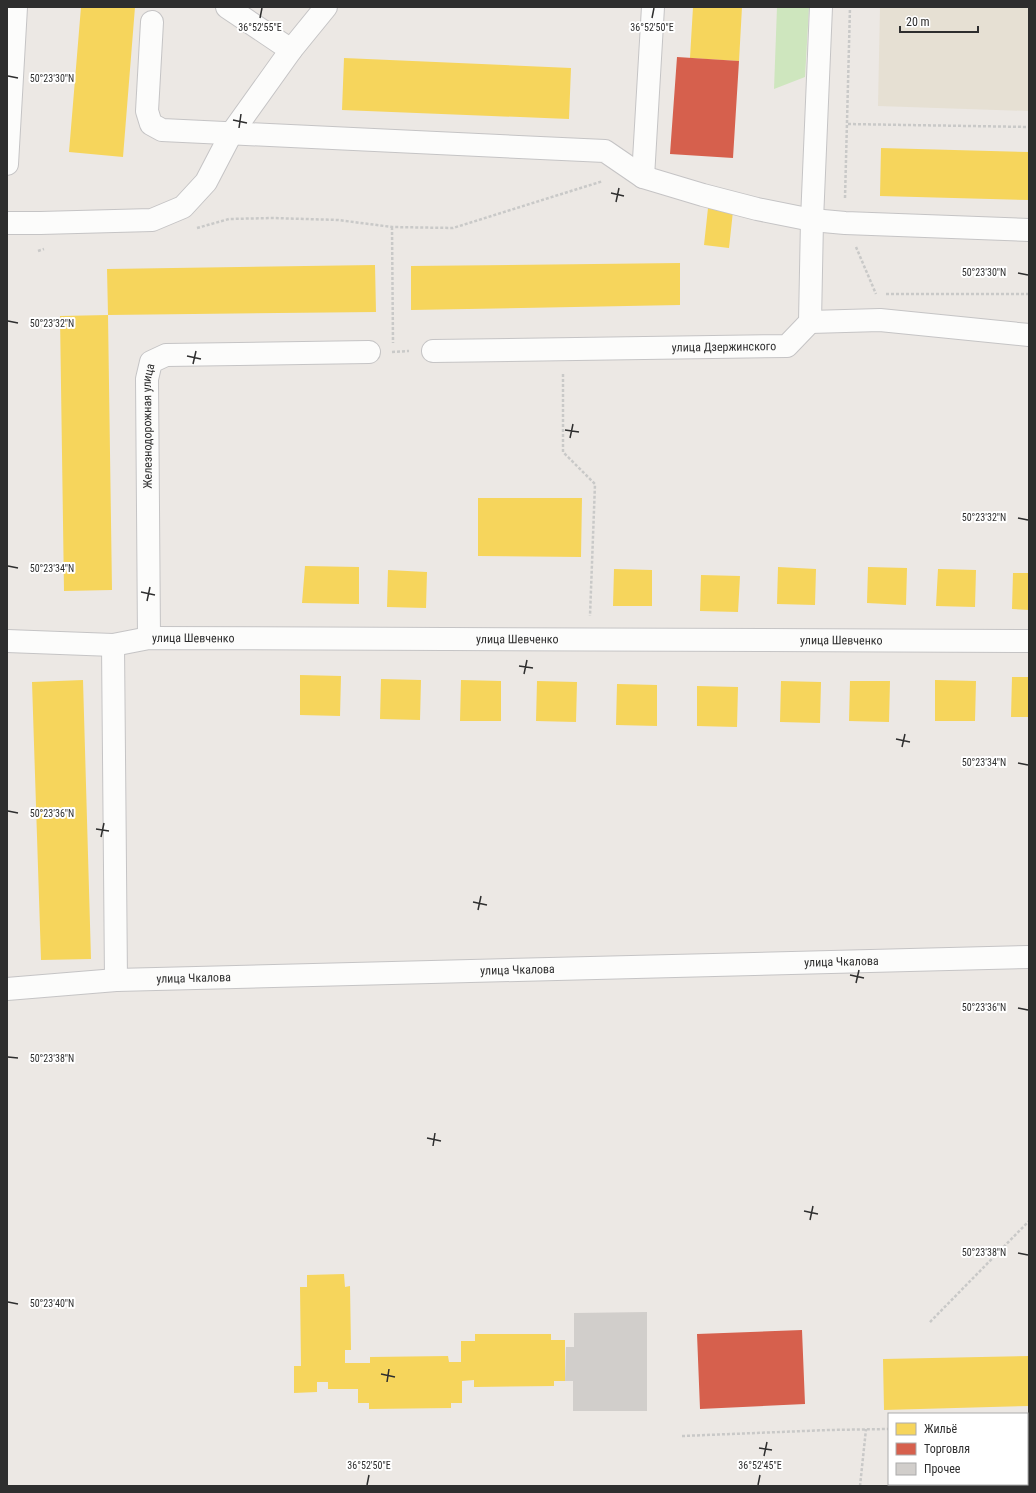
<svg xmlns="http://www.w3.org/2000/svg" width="1036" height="1493" font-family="'Roboto Condensed',sans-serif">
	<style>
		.education { fill: #e6e0d3 }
		.green { fill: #cee6be }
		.homes { fill: #f6d55c }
		.shops { fill: #d6604d }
		.building { fill: #d1cecb }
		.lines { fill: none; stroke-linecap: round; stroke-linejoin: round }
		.minor-casing { stroke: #c5c4c5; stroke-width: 24 }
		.path { stroke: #c9c9c8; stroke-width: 2.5; stroke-dasharray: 3 2; stroke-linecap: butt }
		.minor { stroke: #fcfcfb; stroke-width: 22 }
		.ticks { fill: none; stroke: #2e2e2e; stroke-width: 1.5 }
		.labels { text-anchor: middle; stroke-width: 4; stroke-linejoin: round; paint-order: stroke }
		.street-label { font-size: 12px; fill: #2e2e2e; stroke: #fff }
		.ticks-label { font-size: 10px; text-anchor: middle; fill: #2e2e2e; stroke: #fff; stroke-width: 4; stroke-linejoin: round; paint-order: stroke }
	</style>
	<rect width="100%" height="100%" fill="#ece8e4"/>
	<path class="education" d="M880 7H1029V111L878 106Z"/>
	<path class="green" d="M777 7H809L805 77 774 89Z"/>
	<path class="homes" d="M81 7H135L123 157 69 152Z
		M693 7H742L739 61 690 58Z
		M344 58 571 68 569 119 342 110Z
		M881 148 1029 152V200L880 196Z
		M708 208 733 211 729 248 704 245Z
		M680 263V305L411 310V266Z
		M375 265 376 312 108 315 112 590 64 591 60 316 108 315 107 269Z
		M478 498H582L581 557 478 556Z
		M305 566 359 567V604L302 603Z
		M778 567 816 569 815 605 777 604Z
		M868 567 907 568 906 605 867 603Z
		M614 569 652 570V606H613Z
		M938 569 976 570 975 607 936 606Z
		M388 570 427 572 426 608 387 607Z
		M1013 573H1029V610L1012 609Z
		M701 575 740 576 738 612 700 611Z
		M300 675 341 676 340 716 300 715Z
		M1012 677H1029V717H1011Z
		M381 679 421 680 420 720 380 719Z
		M83 680 91 959 41 960 32 682Z
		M461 680 501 681V721H460Z
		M935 680 976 681 975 721H935Z
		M537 681 577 682 576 722 536 721Z
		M781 681 821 682 820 723 780 722Z
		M850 681H890L889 722 849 721Z
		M617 684 657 685V726L616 725Z
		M697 686 738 687 737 727 697 726Z
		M344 1274 345 1287 350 1286 351 1350H345V1363H370V1357L448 1356 449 1362H461V1341H475V1334H551V1340H565V1381H554V1386L474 1387V1380L462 1381V1403H451V1408L369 1409V1403H358V1389H328V1382H317V1392L294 1393V1366H301L300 1287H307V1275Z
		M1029 1356V1406L884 1410 883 1359Z"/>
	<path class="shops" d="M677 57 739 61 733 158 670 154Z
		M802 1330 805 1404 700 1409 697 1334Z"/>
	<path class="building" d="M647 1312V1411H573V1381H565L566 1347H574V1313Z"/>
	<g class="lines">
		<defs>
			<g id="minor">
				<path d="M227 7 291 50"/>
				<path d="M152 22 147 111 151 124 162 130 605 151 643 177 703 195 757 209 812 220 845 223 1029 230"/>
				<path d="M7 164 16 7"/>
				<path d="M643 177 653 7"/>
				<path d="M7 223H40L152 220 183 207 206 182 231 134 291 50 326 7"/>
				<path d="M810 322 880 320 1029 335"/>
				<path id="s1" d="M433 351 787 346 810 322 812 220 821 7"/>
				<path id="s2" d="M149 638 147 379 151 362 166 355 369 352"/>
				<path id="s3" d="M7 641 113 645 149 638 1029 641"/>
				<path d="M113 645 116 980"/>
				<path id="s4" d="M7 989 116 980 1029 957"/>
			</g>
		</defs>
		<use href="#minor" class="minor-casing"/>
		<path class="path" d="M848 124 1029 127
			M845 198 850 7
			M392 227 393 343
			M197 228 229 219 273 218 338 220 392 227 453 228 603 181
			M856 247 876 294
			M38 251 44 249
			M886 294H1029
			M392 352 409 351
			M563 374V452L595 484 590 616
			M930 1322 1029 1221
			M1027 1427H1029
			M682 1436 829 1430 889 1429
			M860 1486 866 1429"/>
		<use href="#minor" class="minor"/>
	</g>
	<path class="ticks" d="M260 18 262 8M652 18 654 8M8 76 18 78M233 120 247 123M239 128 241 114M611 193 624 196M616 202 619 188M1018 273 1028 275M8 321 18 323M187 356 201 359M193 364 196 351M565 430 579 432M570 438 573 424M1018 518 1028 520M8 566 18 568M141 592 155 595M147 601 150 587M519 666 533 668M524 674 527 660M896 739 910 742M902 747 905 734M1018 763 1028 765M8 811 18 813M96 829 109 831M101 837 104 823M473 902 487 905M478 910 481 896M850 975 864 978M856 983 859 970M1018 1008 1028 1010M8 1057 18 1058M427 1138 441 1141M433 1146 435 1133M804 1211 818 1214M810 1220 813 1206M1018 1253 1028 1255M8 1302 18 1304M381 1374 395 1377M387 1382 389 1369M759 1448 772 1450M764 1456 767 1442M367 1485 369 1475M758 1485 760 1475"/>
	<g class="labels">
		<g class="street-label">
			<text dy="4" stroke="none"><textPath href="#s1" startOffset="291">улица Дзержинского</textPath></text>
			<text dy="4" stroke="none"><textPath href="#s2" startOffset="212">Железнодорожная улица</textPath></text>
			<text dy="4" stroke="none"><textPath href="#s3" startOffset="187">улица Шевченко</textPath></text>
			<text dy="4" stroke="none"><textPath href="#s3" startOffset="511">улица Шевченко</textPath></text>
			<text dy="4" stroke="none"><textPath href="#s3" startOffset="835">улица Шевченко</textPath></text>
			<text dy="4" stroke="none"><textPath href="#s4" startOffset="835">улица Чкалова</textPath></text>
			<text dy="4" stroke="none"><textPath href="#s4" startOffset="511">улица Чкалова</textPath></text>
			<text dy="4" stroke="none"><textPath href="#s4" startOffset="187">улица Чкалова</textPath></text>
		</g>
	</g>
	<g class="ticks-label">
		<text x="260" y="31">36°52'55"E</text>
		<text x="652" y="31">36°52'50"E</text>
		<text x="52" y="82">50°23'30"N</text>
		<text x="984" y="276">50°23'30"N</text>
		<text x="52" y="327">50°23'32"N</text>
		<text x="984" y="521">50°23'32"N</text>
		<text x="52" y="572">50°23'34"N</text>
		<text x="984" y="766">50°23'34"N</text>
		<text x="52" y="817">50°23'36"N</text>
		<text x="984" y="1011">50°23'36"N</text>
		<text x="52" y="1062">50°23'38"N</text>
		<text x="984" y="1256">50°23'38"N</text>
		<text x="52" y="1307">50°23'40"N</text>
		<text x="369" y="1469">36°52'50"E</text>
		<text x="760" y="1469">36°52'45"E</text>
	</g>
	<rect width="1036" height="1493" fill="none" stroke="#2e2e2e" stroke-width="16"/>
	<rect x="888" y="1413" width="140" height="72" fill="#ffffff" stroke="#ababab"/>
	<rect x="896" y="1423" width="20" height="12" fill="#f6d55c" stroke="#ababab"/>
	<text x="924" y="1433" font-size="12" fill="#2e2e2e">Жильё</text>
	<rect x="896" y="1443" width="20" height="12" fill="#d6604d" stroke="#ababab"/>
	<text x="924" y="1453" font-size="12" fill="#2e2e2e">Торговля</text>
	<rect x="896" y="1463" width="20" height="12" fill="#d1cecb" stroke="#ababab"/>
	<text x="924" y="1473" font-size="12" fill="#2e2e2e">Прочее</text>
	<path d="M900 26v6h78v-6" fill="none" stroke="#2e2e2e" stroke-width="2"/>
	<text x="906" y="26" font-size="12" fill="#2e2e2e" stroke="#ffffff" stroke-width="3" paint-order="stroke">20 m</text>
</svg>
